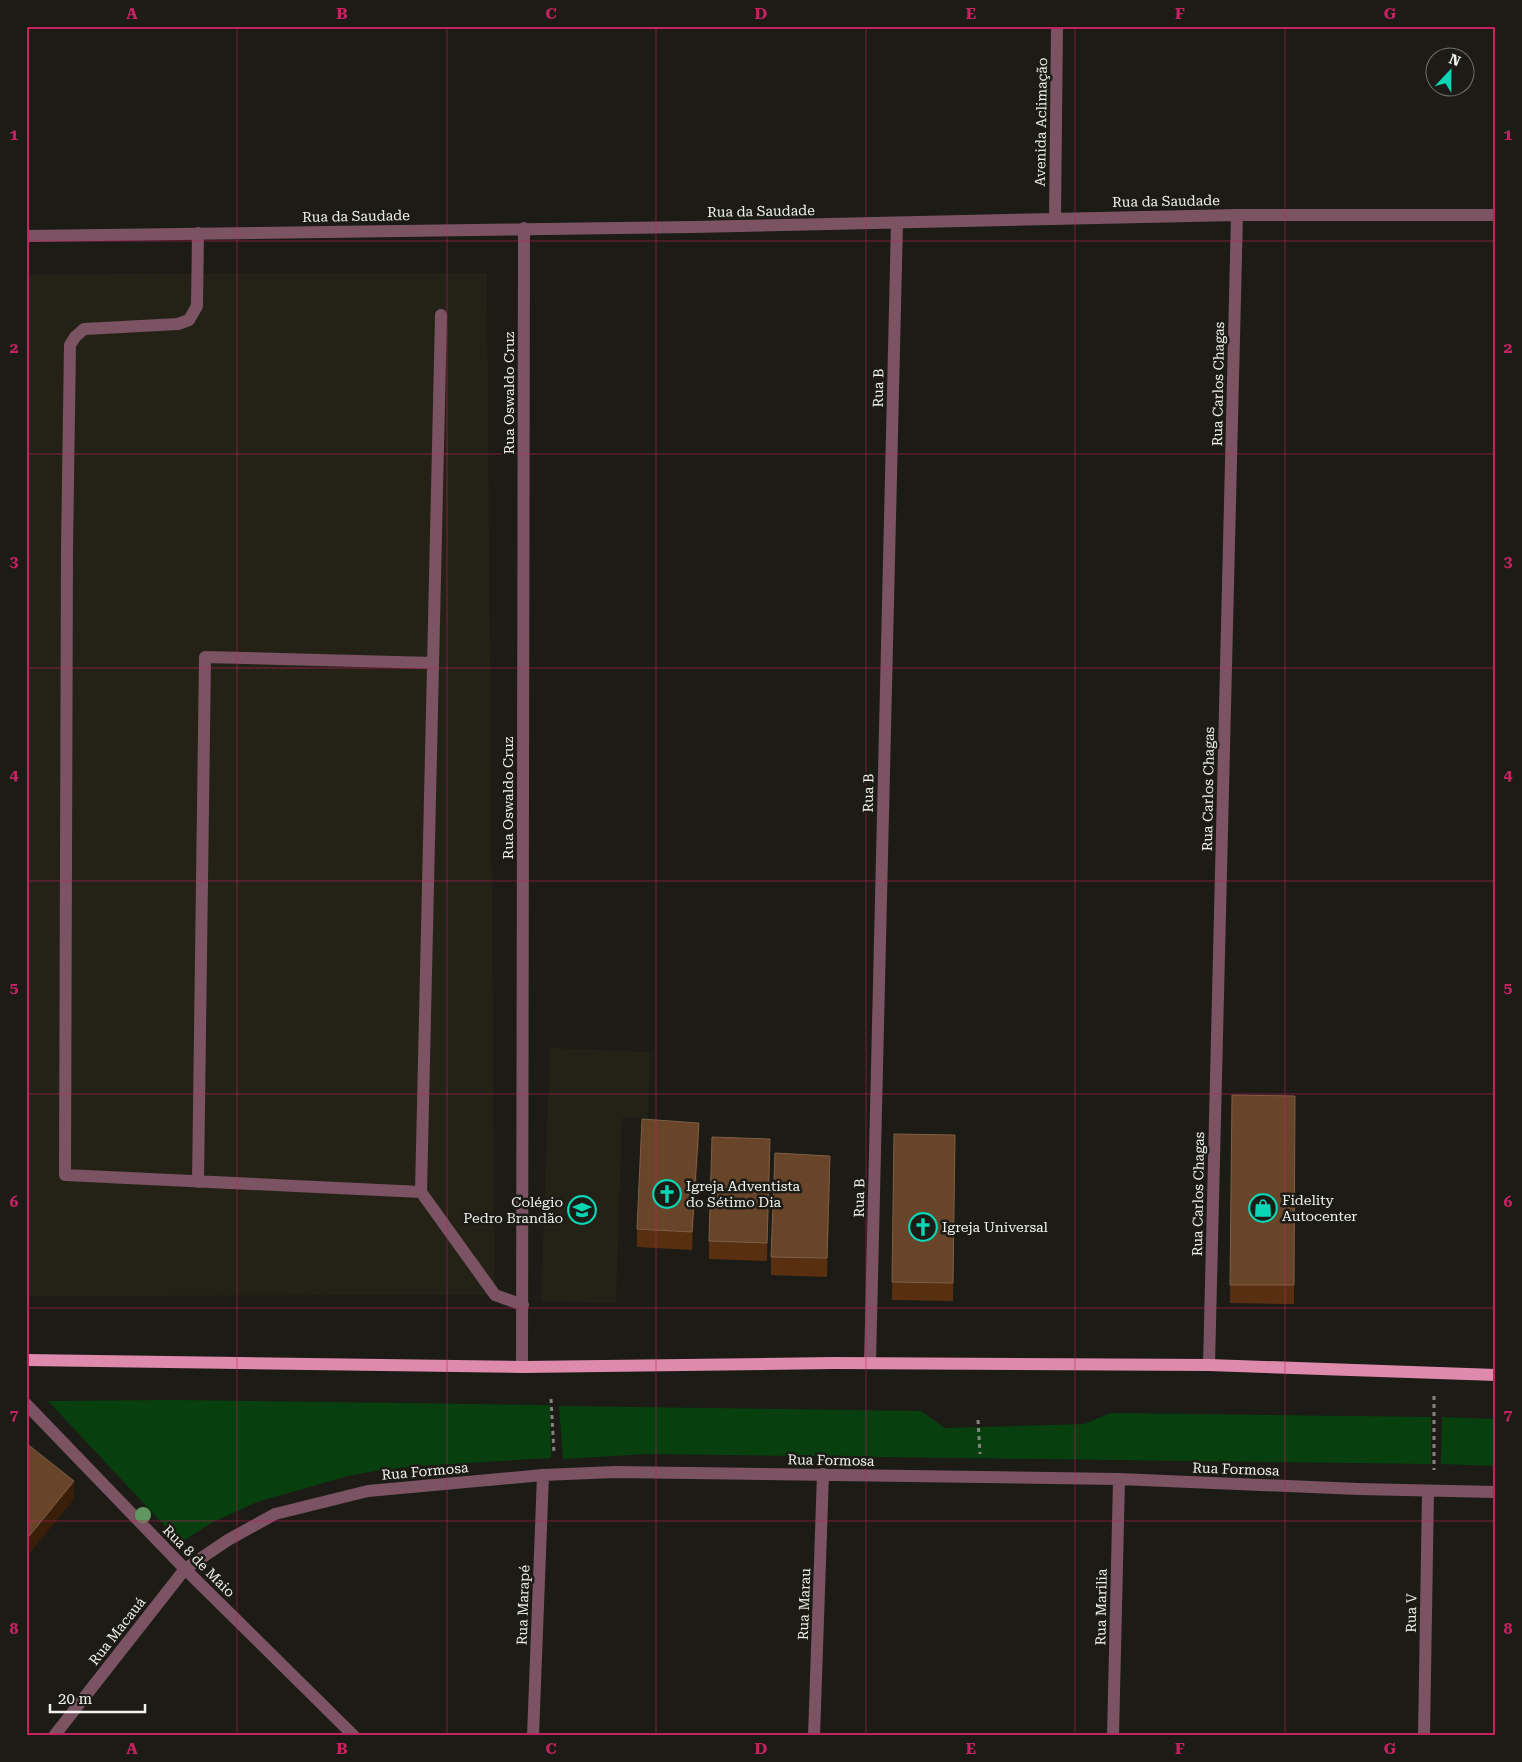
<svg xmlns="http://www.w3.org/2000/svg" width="1522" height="1762" font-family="'Roboto Serif',serif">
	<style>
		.built { fill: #242217 }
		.green { fill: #083f0f }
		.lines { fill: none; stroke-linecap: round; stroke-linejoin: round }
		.path { stroke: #84847f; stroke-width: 3; stroke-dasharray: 4 4; stroke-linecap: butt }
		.service { stroke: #7b5363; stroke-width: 12 }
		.minor { stroke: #7b5363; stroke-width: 12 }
		.primary { stroke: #dd8aac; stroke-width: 12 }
		.tree { fill: #619760 }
		.wall { fill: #583011 }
		.shaded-wall { fill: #391f09 }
		.building { fill: #684428; stroke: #7e5f47 }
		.grid { fill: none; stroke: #c42362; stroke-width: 1; stroke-opacity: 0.55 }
		.labels { text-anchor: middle; stroke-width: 5; stroke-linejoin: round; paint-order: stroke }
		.street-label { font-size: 14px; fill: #f1f1ed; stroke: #1c1b16 }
		.poi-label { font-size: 14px; fill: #f1f1ed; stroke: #1c1b16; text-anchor: start }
		.neatline { fill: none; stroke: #c42362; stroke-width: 2 }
		.grid-label { font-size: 16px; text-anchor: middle; font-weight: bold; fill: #c42362 }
	</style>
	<rect width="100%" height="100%" fill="#1c1b16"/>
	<path class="built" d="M487 273 495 1295 26 1296V274Z
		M550 1048 650 1052 648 1118H622L616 1303 541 1301Z"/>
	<path class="green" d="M173 1400 550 1405 551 1458 418 1466 381 1470 348 1476 257 1502 213 1522 186 1539 179 1541 48 1401Z
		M559 1406 921 1411 945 1428 1084 1424 1111 1413 1431 1417V1464L648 1454 563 1459Z
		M1442 1417 1496 1419V1466L1441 1464Z"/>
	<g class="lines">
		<path class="path" d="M1434 1396V1470
			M551 1399 554 1453
			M978 1420 980 1454"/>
		<path class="service" d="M198 233 197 306 189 320 178 324 84 329 75 337 70 345 67 549 65 1175 421 1192 495 1295 523 1305
			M198 1182 205 657 433 663
			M421 1192 441 315"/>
		<path class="minor" d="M1055 219 1057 26
			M26 236 692 227 1237 215H1496
			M870 1363 897 223
			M1209 1365 1237 215
			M522 1367 524 228
			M26 1404 185 1569 354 1736
			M54 1736 185 1569 228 1540 275 1514 368 1491 543 1475 615 1472 1119 1479 1358 1489 1496 1492
			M533 1736 543 1475
			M814 1736 823 1474
			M1113 1736 1119 1479
			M1424 1736 1428 1491"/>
		<path class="primary" d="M26 1360 522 1367 834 1363 1209 1365 1496 1375"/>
	</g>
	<circle class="tree" cx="143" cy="1515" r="8"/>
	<path class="wall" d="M1232 1095 1295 1096 1294 1304 1230 1303Z
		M894 1134 955 1135 953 1301 892 1300Z
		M699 1141 692 1250 637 1247V1229Z
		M770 1157 767 1261 709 1259V1241Z
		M830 1174 827 1277 771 1275V1257Z"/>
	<path class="shaded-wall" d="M699 1123V1141L692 1250V1232Z
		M770 1139V1157L767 1261V1243Z
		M830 1156V1174L827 1277V1258Z
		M74 1481V1499L26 1558V1540Z"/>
	<path class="building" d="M1232 1095 1295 1096 1294 1285H1230Z
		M642 1119 699 1123 692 1232 637 1229Z
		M894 1134 955 1135 953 1283 892 1282Z
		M712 1137 770 1139 767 1243 709 1241Z
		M775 1153 830 1156 827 1258 771 1257Z
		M26 1443 74 1481 26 1540Z"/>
	<path class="grid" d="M237 26V1736M447 26V1736M656 26V1736M866 26V1736M1075 26V1736M1285 26V1736M26 241H1496M26 454H1496M26 668H1496M26 881H1496M26 1094H1496M26 1308H1496M26 1521H1496"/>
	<defs>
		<symbol id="church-ring" viewBox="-11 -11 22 22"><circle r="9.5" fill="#1c1b16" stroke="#0ad5b5" stroke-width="1.5"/><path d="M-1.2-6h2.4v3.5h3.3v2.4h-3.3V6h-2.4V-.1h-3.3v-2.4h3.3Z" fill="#0ad5b5"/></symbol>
		<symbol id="shop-ring" viewBox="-11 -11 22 22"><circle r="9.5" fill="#1c1b16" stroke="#0ad5b5" stroke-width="1.5"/><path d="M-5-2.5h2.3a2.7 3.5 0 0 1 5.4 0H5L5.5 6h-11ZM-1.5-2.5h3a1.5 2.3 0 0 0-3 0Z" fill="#0ad5b5"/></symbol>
		<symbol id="school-ring" viewBox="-11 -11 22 22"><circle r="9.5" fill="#1c1b16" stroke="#0ad5b5" stroke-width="1.5"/><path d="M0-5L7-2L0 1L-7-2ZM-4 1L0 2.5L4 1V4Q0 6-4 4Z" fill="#0ad5b5"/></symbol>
	</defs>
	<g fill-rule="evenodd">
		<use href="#church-ring" x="651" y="1178" width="32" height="32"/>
		<use href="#shop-ring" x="1247" y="1192" width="32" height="32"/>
		<use href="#school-ring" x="566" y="1194" width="32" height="32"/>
		<use href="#church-ring" x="907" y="1211" width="32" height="32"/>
	</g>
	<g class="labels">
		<g class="street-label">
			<text transform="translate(1041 122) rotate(-89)" y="5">Avenida Aclimação</text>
			<text transform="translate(1166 201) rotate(-1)" y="5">Rua da Saudade</text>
			<text transform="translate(761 211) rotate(-1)" y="5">Rua da Saudade</text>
			<text transform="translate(356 216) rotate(-1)" y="5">Rua da Saudade</text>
			<text transform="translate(1218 384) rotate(-89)" y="5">Rua Carlos Chagas</text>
			<text transform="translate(878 388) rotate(-89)" y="5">Rua B</text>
			<text transform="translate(509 393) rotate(-90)" y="5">Rua Oswaldo Cruz</text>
			<text transform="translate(1208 789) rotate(-89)" y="5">Rua Carlos Chagas</text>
			<text transform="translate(868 793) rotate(-89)" y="5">Rua B</text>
			<text transform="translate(508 798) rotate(-90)" y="5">Rua Oswaldo Cruz</text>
			<text transform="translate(1198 1194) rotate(-89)" y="5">Rua Carlos Chagas</text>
			<text transform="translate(859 1198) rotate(-89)" y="5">Rua B</text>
			<text transform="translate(831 1460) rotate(1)" y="5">Rua Formosa</text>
			<text transform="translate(1236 1469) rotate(2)" y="5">Rua Formosa</text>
			<text transform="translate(425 1471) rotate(-5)" y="5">Rua Formosa</text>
			<text transform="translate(199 1561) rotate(45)" y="5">Rua 8 de Maio</text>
			<text transform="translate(804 1604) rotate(-88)" y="5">Rua Marau</text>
			<text transform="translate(523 1605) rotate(-88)" y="5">Rua Marapé</text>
			<text transform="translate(1101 1607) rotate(-89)" y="5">Rua Marilia</text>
			<text transform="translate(1411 1613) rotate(-89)" y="5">Rua V</text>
			<text transform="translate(117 1631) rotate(-52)" y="5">Rua Macauá</text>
		</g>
		<g class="poi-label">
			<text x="686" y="1191">Igreja Adventista<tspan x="686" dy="16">do Sétimo Dia</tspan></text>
			<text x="1282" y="1205">Fidelity<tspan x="1282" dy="16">Autocenter</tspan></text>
			<text x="563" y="1207" text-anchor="end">Colégio<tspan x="563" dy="16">Pedro Brandão</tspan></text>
			<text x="942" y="1232">Igreja Universal</text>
		</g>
	</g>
	<rect width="1522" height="1762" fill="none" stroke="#1c1b16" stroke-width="55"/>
	<g transform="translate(1450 72) rotate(22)"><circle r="24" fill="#1c1b16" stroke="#71716c"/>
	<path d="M0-4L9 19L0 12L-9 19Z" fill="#0ad5b5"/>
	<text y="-8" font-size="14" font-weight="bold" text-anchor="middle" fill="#f1f1ed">N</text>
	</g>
	<path d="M50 1704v8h95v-8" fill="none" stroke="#f1f1ed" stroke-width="2.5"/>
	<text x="58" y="1704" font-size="15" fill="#f1f1ed" stroke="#1c1b16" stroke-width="4" paint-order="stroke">20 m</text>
	<rect x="28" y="28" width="1466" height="1706" class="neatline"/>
	<g class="grid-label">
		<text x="132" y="19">A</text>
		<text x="342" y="19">B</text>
		<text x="551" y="19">C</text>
		<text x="761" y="19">D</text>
		<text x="971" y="19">E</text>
		<text x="1180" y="19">F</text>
		<text x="1390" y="19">G</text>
		<text x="14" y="140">1</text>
		<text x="1508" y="140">1</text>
		<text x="14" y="353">2</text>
		<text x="1508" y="353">2</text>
		<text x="14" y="567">3</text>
		<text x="1508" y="567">3</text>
		<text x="14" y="780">4</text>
		<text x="1508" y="780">4</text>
		<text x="14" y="993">5</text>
		<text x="1508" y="993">5</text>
		<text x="14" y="1207">6</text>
		<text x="1508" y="1207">6</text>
		<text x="14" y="1420">7</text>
		<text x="1508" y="1420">7</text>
		<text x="14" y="1634">8</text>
		<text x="1508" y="1634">8</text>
		<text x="132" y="1754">A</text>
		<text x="342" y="1754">B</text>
		<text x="551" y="1754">C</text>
		<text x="761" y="1754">D</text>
		<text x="971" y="1754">E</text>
		<text x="1180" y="1754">F</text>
		<text x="1390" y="1754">G</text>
	</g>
</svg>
